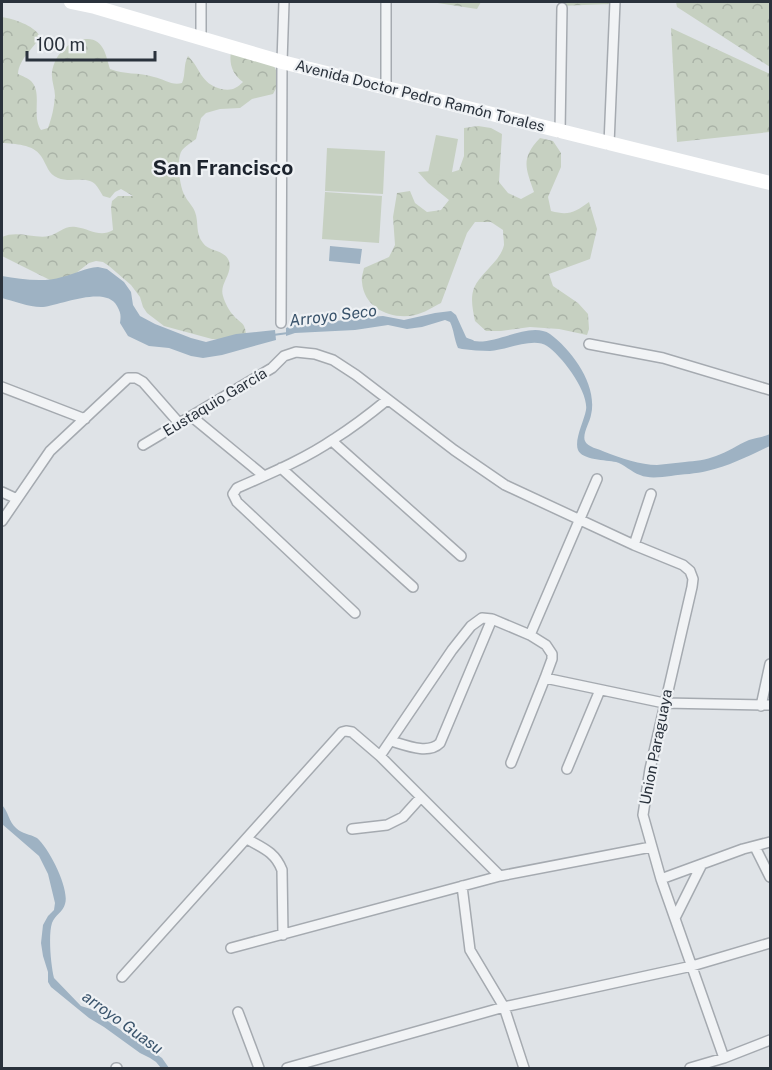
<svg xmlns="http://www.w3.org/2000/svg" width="772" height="1070" font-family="'Public Sans',sans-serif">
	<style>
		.forest { fill: url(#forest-crowns) }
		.pitch { fill: #c6d0c1 }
		.water { fill: #9eb2c3 }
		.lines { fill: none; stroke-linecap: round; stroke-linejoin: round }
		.stream { stroke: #9eb2c3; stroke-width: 2 }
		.street-casing { stroke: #a5aab0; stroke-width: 12 }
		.street { stroke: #f1f3f5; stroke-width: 9 }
		.secondary { stroke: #fff; stroke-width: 14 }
		.labels { text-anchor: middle; stroke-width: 4.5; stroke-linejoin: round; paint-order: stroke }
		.street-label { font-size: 15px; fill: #2a323c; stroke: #eef1f4 }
		.water-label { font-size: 16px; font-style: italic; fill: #39536b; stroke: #eef1f4 }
		.district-label { font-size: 21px; font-weight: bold; fill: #1c232d; stroke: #eef1f4 }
	</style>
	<defs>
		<pattern id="forest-crowns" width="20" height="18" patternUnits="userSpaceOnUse" patternTransform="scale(1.5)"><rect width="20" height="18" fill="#c6d0c1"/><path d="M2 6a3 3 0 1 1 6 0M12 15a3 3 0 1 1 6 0" fill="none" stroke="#aab3a7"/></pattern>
	</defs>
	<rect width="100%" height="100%" fill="#dfe3e7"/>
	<path class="forest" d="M431 2H481L477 9Z
		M558 2H609L610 4 558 6Z
		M676 2H770V67L677 7Z
		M2 17C14 19 33 25 40 36 34 49 19 58 18 74 22 76 28 78 31 81 43 93 31 115 41 130L48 128C52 117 54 108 55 96 55 88 51 80 52 72 55 54 68 41 86 39 104 38 106 56 110 69 124 75 139 72 154 77 164 79 172 86 182 83 186 74 183 65 188 56 201 69 200 83 221 89 231 91 236 89 243 82 232 74 229 64 231 51L274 66C280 77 279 84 273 94L252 99 240 108 220 109 206 113 201 118 196 139C191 143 181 148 180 155 177 165 180 188 185 196 188 202 193 206 195 212 199 222 195 233 203 243 209 252 224 249 229 261 233 274 219 284 223 296 225 303 229 311 234 316 237 320 242 322 244 326 246 330 246 335 246 340L212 339 164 326 147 313 143 307 140 297 131 285 109 266 103 262 96 261 89 263 71 277 58 284 2 256V237C17 230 35 239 49 236 59 233 65 225 76 227 90 229 100 238 113 230L111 208 112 201 118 196H133L121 189 115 192 110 198 103 196C101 193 98 187 95 184 86 176 69 183 58 178 48 174 47 165 41 156 33 144 15 144 2 143Z
		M671 28 770 74V132L677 142Z
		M478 126 491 128 502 134 499 182 508 193 521 199 534 192C526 168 520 159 540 138L553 141 561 153V167L548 197 551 211C569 216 575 212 589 202L597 229 590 259 549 274 553 286 578 303 588 314 589 329 587 335 559 329 530 327 501 331H486L475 321C473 311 470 298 474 288 481 272 500 262 504 245 504 240 503 235 503 230L491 222H475L467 233 441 303C433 307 424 313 415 315 392 320 364 309 362 282 361 278 363 273 364 268L389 257 395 245 393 217 397 193 410 191 415 203 427 212 441 210 449 200 428 183 418 172 431 171 446 174 459 170 464 156V128Z"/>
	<path class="pitch" d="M436 135 458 139 451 177 428 173Z
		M327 148 385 151 383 194 325 191Z
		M325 192 382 196 379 243 322 239Z"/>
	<path class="water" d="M330 246 362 249 360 264 329 261Z
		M98 267 107 269 124 282 131 292 133 305 140 316 155 324 191 338 206 342 236 334 275 330 276 340 222 355 203 358 191 356 169 348 149 346 128 336 120 323C121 316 121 313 117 306 106 285 61 305 43 307 32 308 13 301 2 298V276C21 279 43 283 62 277 75 274 85 268 98 267Z
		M451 311 456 315 466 337C466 338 474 340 474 341 496 345 530 321 550 334 573 351 598 386 591 415 590 422 582 434 585 441 587 447 599 449 605 452 620 458 641 465 657 465 666 464 676 463 685 462 695 461 706 460 716 456 728 452 737 445 749 440 756 438 764 437 770 434V446C750 455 730 466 707 471 696 474 683 474 671 476 661 477 649 479 640 475 631 472 624 464 616 462 606 460 582 460 578 450 574 440 584 421 586 410 589 392 562 356 547 346 534 337 505 350 490 351 481 351 471 350 462 349L458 348C454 339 454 330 450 322L445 320 422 327 407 329 388 325 355 330 295 333 286 336V328L296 324 316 321 330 322 357 318 383 316 404 320 435 313Z
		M2 805C8 811 9 822 16 828 22 834 30 834 37 838 49 848 70 889 65 904 63 912 55 915 52 923 48 935 51 966 54 978L81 1006 97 1011 109 1022 162 1058 169 1068H161L156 1062 150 1058 140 1053 104 1027 89 1018 51 987 48 982V972L43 956 41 943 43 925 48 916 54 910 55 903 48 874 39 856 2 824Z"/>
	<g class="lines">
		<path class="stream" d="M273 335 288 333"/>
		<defs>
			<path id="street" d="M386 2V88
				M201 38V2
				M560 132 562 8
				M609 144 615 2
				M281 323 282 62 284 2
				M589 344 663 358 770 390
				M2 387 85 419
				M191 416 264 476
				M332 441 461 556
				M143 445 272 368 284 356 296 352 315 354 333 360 356 375 454 450 505 485 634 545 683 565 690 571 693 579 692 587 650 769 643 815 661 879 724 1058
				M281 468 413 587
				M2 492 17 499
				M2 521 50 451 128 378H136L143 382 179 423
				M634 545 651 494
				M355 613 237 502 233 494 237 488C269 474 305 459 334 439 353 427 370 414 387 400
				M530 635 597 479
				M545 678 664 703 770 705
				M761 706 770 664
				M391 741C405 745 428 755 440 743L492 619 530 635 546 645 552 654V659L545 678 511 763
				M380 756 452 650 471 626 482 618 492 619
				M567 769 600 690
				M352 829 387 825 403 817 421 797
				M247 839C263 848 275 852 282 870L283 935
				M755 847 770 877
				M661 879 743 849 770 842
				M462 886 470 950 504 1007 524 1068
				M675 918 702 864
				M231 948 500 876
				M122 977 342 732 346 731 352 732 380 756 500 876 651 847
				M238 1012 259 1068
				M116 1068H117
				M287 1068 504 1007 692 966 770 943
				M690 1068 724 1058 770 1040"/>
		</defs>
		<use href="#street" class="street-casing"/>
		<use href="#street" class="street"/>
		<path class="secondary" d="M71 2 95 7 282 62 770 183"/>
	</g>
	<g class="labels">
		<g class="street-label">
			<text transform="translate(420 96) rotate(14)" y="5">Avenida Doctor Pedro Ramón Torales</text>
			<text transform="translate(215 402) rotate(-31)" y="5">Eustaquio García</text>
			<text transform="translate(656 747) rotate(-79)" y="5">Union Paraguaya</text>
		</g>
		<g class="water-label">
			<text transform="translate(333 315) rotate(-7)" y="6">Arroyo Seco</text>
			<text transform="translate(123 1022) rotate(36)" y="6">arroyo Guasu</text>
		</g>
		<g class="district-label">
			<text x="223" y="175">San Francisco</text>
		</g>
	</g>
	<rect width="772" height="1070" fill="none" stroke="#2a323c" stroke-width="6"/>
	<path d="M27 51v9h128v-9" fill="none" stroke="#2a323c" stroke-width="3"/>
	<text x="36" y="51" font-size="18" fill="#2a323c" stroke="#eef1f4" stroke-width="4.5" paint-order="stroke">100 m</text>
</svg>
